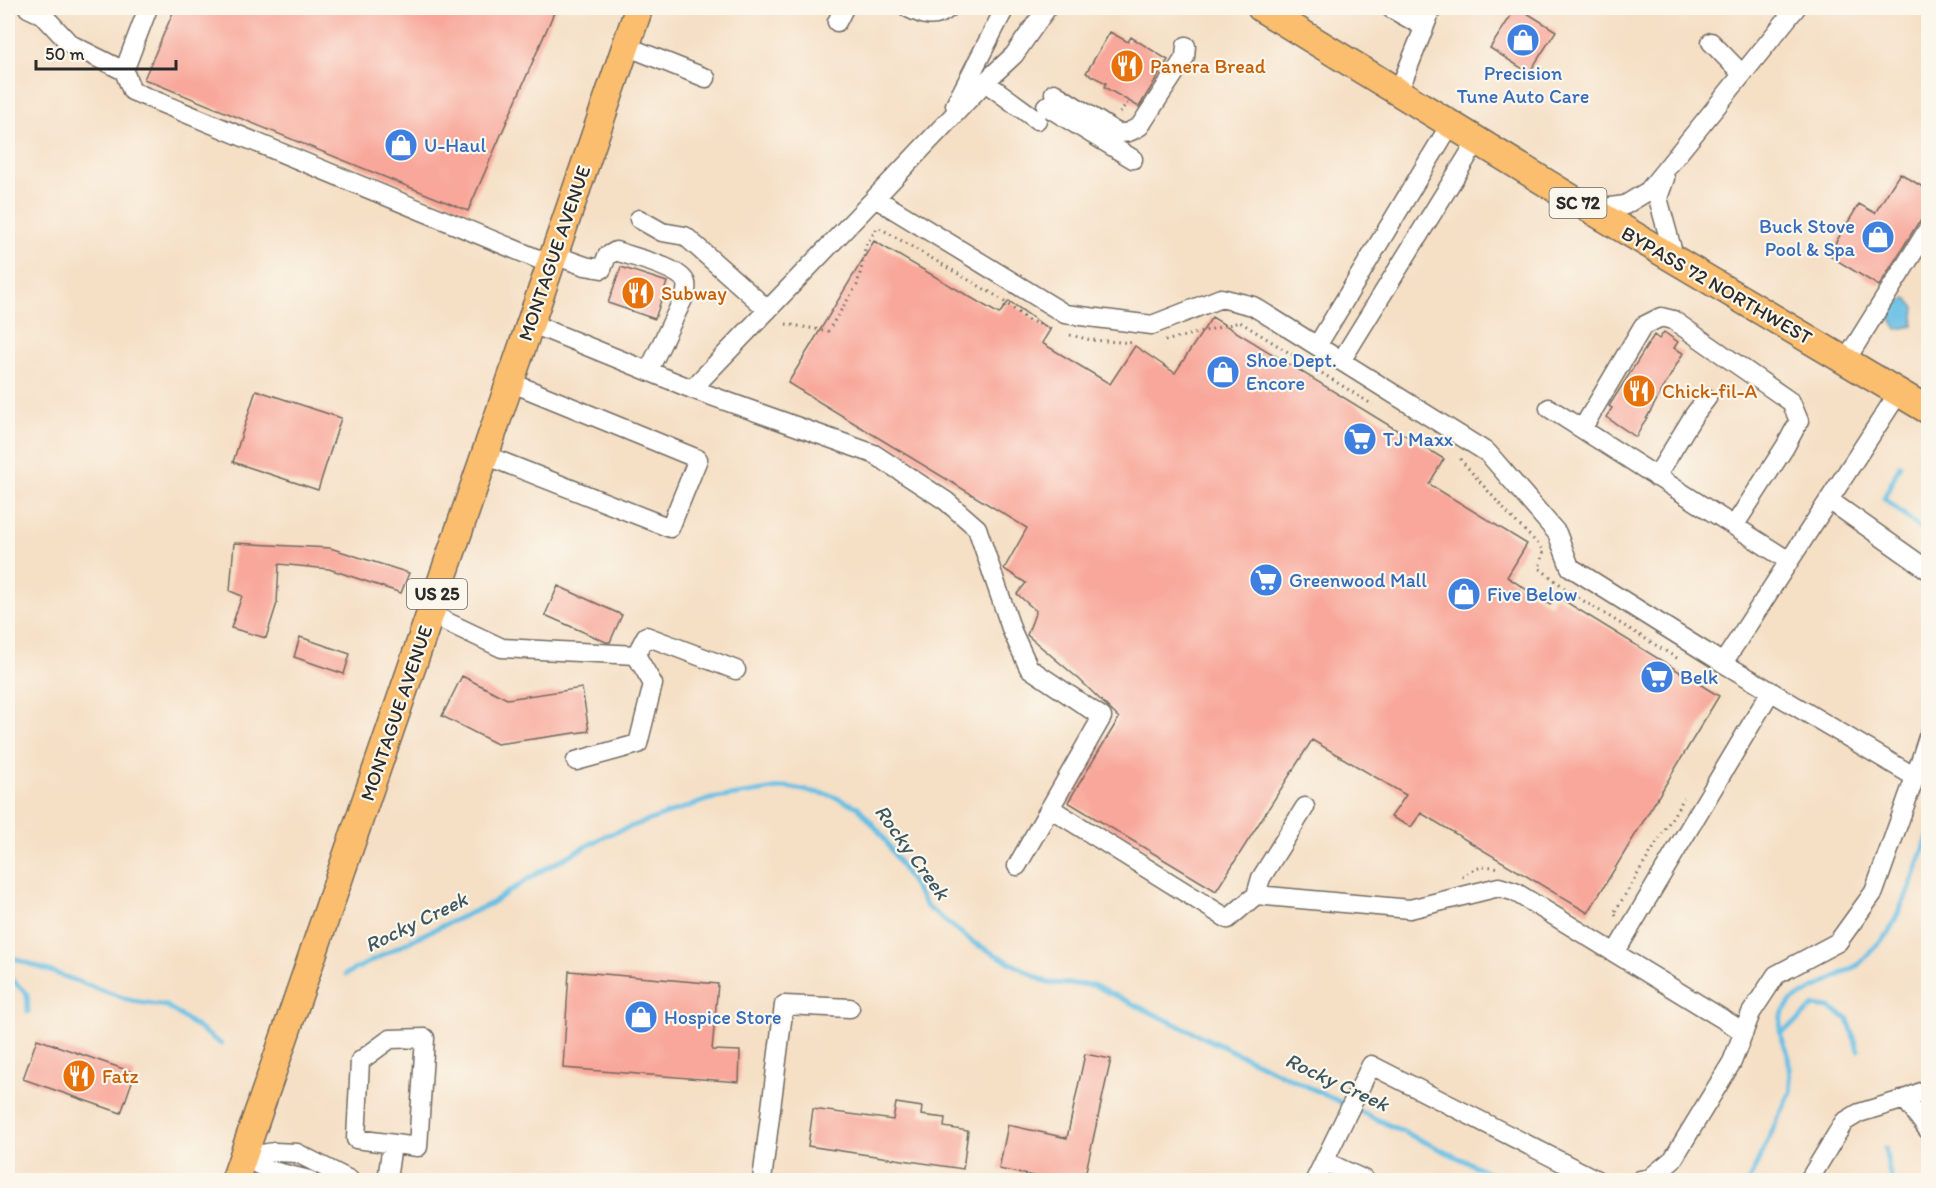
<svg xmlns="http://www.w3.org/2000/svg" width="1936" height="1188" font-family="Itim,sans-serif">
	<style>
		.water { fill: #67bfe4; stroke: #497588; stroke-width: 1.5 }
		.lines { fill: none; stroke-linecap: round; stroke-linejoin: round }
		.stream { stroke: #67bfe4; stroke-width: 5 }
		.building { fill: #f8a79a }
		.minor-casing { stroke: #726a61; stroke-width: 21 }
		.highway-casing { stroke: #726a61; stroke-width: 30 }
		.path { stroke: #726a61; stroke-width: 3; stroke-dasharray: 1.5 4.5; stroke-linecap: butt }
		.minor { stroke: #fff; stroke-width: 18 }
		.highway { stroke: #fbbe6e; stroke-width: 27 }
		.labels { text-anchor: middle; stroke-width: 4.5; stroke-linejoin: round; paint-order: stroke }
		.shield { fill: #fbf7ec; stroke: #696865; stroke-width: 1.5 }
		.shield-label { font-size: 18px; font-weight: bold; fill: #2b2b2b }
		.food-label { font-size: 20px; fill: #c56008; stroke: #fbf7ec; text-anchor: start }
		.shop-label { font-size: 20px; fill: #366cbe; stroke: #fbf7ec; text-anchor: start }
		.street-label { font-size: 20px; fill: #2b2b2b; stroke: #fbf7ec }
		.water-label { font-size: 21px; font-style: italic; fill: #3d5762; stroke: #fbf7ec }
	</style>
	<rect width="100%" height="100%" fill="#fbf7ec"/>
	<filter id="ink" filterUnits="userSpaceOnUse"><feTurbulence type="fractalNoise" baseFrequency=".0167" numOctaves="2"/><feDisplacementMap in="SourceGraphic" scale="12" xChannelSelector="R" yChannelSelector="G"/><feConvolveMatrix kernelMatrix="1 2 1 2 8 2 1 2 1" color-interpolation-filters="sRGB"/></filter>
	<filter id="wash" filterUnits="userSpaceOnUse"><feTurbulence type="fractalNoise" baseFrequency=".008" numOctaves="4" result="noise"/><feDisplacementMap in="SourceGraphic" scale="24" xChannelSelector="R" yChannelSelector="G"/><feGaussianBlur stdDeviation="1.35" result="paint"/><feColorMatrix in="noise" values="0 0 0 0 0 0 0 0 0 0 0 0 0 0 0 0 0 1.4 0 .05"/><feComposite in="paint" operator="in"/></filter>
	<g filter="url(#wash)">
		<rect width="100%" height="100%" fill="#f5dfc5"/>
		<path class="water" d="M1907 298 1915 308 1913 326 1897 329 1891 319 1893 305Z"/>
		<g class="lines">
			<path class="stream" d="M1900 465 1884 498 1928 535
				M8 956 132 1001 167 1006 221 1044
				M346 974 422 935 490 904 539 872 607 835 710 799 787 787 830 795 858 807 882 835 927 907 974 943 1048 983 1093 985 1505 1180
				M8 976 27 994 28 1012
				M1780 1033 1796 1022 1814 1006 1829 1008 1848 1019 1858 1050
				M1885 1148 1891 1180
				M1749 1180 1791 1091 1788 1054 1780 1033 1781 1015 1791 1001 1858 965 1889 932 1910 888 1928 837"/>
		</g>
		<g id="blocks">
			<path class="building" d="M175 8H556L468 211 144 79Z
				M1516 8H1519L1556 31 1529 73 1490 48Z
				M1110 32 1128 42 1131 37 1168 60 1139 107 1104 87 1106 83 1086 73Z
				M1900 173 1929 191V218L1923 219 1918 223 1879 286 1828 255 1859 204 1875 213Z
				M874 241 999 314 1009 301 1050 330 1042 343 1110 384 1135 346 1175 373 1212 317 1444 459 1429 484 1527 544 1507 577 1550 605 1555 595 1719 696 1588 913 1421 813 1411 827 1391 817 1406 795 1312 740 1216 891 1068 802 1119 718 1080 680 1027 635 1036 611 1017 594 1026 583 1004 569 1027 528 788 383Z
				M621 267 667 282 655 319 608 303Z
				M1664 332 1678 342 1674 348 1683 353 1636 437 1606 417 1612 408 1609 406 1654 335 1659 339Z
				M256 390 341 418 318 490 233 462Z
				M234 543 330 548 409 573 401 593 329 569 279 564 277 603 266 638 231 628 242 596 230 591Z
				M558 586 622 615 610 642H606L545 615Z
				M300 637 350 654 344 674 294 657Z
				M462 676 507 699 582 688 589 731 497 744 442 716Z
				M569 971 718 984 712 1050 740 1051 739 1082 563 1068Z
				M37 1039 135 1073 121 1113 23 1079Z
				M1085 1054 1111 1059 1084 1180H1052L999 1169 1008 1125 1067 1138Z
				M896 1103 922 1107 921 1115 945 1118 944 1127 968 1131 963 1169 808 1146 813 1109 893 1120Z"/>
		</g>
	</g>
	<g filter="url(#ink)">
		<use href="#blocks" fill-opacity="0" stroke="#726a61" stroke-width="1.5"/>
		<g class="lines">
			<defs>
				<path id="minor" d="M28 8 43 15 70 44 124 71 132 91 550 264
					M908 8C924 16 935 20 949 8
					M1047 8 1014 55 985 82 875 198 1065 314 1152 325 1221 298 1253 306 1488 453 1557 533 1570 567 1723 663
					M1390 8 1424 27
					M837 22 844 8
					M1711 42 1742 74
					M626 46 706 78
					M124 71 148 8
					M985 82 1037 120
					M1054 93 1116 132C1125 135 1132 131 1140 126L1182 62 1185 57 1186 46
					M1398 93 1432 8
					M955 105 1005 8
					M1046 106 1133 159
					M1665 178 1658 198 1675 260
					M1590 210 1625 205 1648 191 1796 8
					M639 219 662 232 685 236 768 310
					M554 255 585 266 602 269 607 256 616 251C632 257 680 267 686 283 687 285 686 291 686 293L649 370
					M530 323 692 389 875 198
					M1317 346 1450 125
					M1846 360 1928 229
					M1341 361 1477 141
					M692 389 874 454 946 501 977 528 1012 631 1029 668 1102 717 1017 866
					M1549 408 1789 561
					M1582 429 1643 326 1661 317 1673 320 1791 402 1799 421 1785 447 1734 526
					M485 455 670 528 698 459 510 382
					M1656 477 1694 415 1707 398
					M1829 500 1928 570
					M430 614 502 648 636 655 646 636 736 670
					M576 761 638 744 653 684 636 655
					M1915 777 1928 737
					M1050 808 1228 919 1256 895 1410 909 1499 887 1515 892 1744 1032
					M1256 895 1261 878 1305 807
					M1615 953 1771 691
					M425 1038 418 1147 356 1139 360 1061 390 1039Z
					M1905 1099 1928 1130
					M243 1157 274 1152 297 1153 350 1180
					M243 1157 269 1170 309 1180
					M1324 1161 1365 1180
					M387 1180 392 1144
					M762 1180 784 1005 850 1008
					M1315 1180 1371 1065 1597 1180
					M1640 1180 1650 1178 1673 1159 1732 1062 1751 1013 1776 975 1838 942 1874 892 1915 777 1723 663 1899 392
					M1809 1180 1844 1122 1859 1113 1905 1099 1928 1089"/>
				<path id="highway" d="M1261 8 1571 198 1928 410
					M235 1180 639 8"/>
			</defs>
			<use href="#minor" class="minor-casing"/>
			<use href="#highway" class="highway-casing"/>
			<path class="path" d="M1120 113 1126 103 1131 106
				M786 324 828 331 857 285 864 258 865 246 878 227 998 297 1028 320 1053 329
				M1070 335 1091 340 1135 343
				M1165 341 1240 322 1373 405
				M1460 459 1510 516 1544 550 1539 568 1574 595 1680 660
				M1462 877C1474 867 1486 865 1500 868
				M1616 916 1614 913 1684 798"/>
			<use href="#minor" class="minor"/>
			<use href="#highway" class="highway"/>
		</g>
	</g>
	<defs>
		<symbol id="shop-disc" viewBox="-11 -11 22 22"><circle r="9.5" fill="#3f7fe0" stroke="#fbf7ec"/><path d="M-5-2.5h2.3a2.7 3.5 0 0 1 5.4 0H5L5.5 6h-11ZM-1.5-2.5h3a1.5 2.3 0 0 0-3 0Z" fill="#fff"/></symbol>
		<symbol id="restaurant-disc" viewBox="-11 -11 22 22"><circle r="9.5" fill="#e8710a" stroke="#fbf7ec"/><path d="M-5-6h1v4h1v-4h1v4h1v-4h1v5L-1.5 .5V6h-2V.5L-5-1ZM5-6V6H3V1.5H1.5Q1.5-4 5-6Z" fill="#fff"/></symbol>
		<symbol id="supermarket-disc" viewBox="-11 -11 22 22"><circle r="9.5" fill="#3f7fe0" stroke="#fbf7ec"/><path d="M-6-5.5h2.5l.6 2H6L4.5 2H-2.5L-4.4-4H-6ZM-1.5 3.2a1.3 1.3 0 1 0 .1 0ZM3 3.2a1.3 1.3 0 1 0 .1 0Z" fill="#fff"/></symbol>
	</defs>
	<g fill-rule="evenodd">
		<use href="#shop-disc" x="1504" y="21" width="38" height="38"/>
		<use href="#restaurant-disc" x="1108" y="47" width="38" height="38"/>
		<use href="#shop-disc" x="382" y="126" width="38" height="38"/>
		<use href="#shop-disc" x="1859" y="218" width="38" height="38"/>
		<use href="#restaurant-disc" x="619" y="274" width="38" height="38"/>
		<use href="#shop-disc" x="1204" y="353" width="38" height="38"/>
		<use href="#restaurant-disc" x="1620" y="372" width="38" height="38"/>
		<use href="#supermarket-disc" x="1341" y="420" width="38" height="38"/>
		<use href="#supermarket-disc" x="1247" y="561" width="38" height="38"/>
		<use href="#shop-disc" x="1445" y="575" width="38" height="38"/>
		<use href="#supermarket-disc" x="1638" y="658" width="38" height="38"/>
		<use href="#shop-disc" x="622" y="998" width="38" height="38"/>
		<use href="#restaurant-disc" x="60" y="1057" width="38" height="38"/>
	</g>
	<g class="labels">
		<g class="shield">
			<rect x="1549.5" y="188" width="57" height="30" rx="4.5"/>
			<rect x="407" y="579" width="60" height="30" rx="4.5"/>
		</g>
		<g class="shield-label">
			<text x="1578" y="209">SC 72</text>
			<text x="437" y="600">US 25</text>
		</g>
		<g class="food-label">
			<text x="1150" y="73">Panera Bread</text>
			<text x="661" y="300">Subway</text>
			<text x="1662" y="398">Chick-fil-A</text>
			<text x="102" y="1083">Fatz</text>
		</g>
		<g class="shop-label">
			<text x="1523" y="80" text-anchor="middle">Precision<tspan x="1523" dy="23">Tune Auto Care</tspan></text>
			<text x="424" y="152">U-Haul</text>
			<text x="1855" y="233" text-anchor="end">Buck Stove<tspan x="1855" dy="23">Pool &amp; Spa</tspan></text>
			<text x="1246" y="367">Shoe Dept.<tspan x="1246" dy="23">Encore</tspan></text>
			<text x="1383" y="446">TJ Maxx</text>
			<text x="1289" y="587">Greenwood Mall</text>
			<text x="1487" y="601">Five Below</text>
			<text x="1680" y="684">Belk</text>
			<text x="664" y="1024">Hospice Store</text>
		</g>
		<g class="street-label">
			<text transform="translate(554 253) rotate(-71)" y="7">MONTAGUE AVENUE</text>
			<text transform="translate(1717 285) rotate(30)" y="7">BYPASS 72 NORTHWEST</text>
			<text transform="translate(396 713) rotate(-71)" y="7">MONTAGUE AVENUE</text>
		</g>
		<g class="water-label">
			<text transform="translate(912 852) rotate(54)" y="7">Rocky Creek</text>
			<text transform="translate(416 922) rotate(-26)" y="7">Rocky Creek</text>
			<text transform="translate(1337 1082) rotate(25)" y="7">Rocky Creek</text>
		</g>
	</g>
	<rect width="1936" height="1188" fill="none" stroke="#fbf7ec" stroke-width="30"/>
	<path d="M36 60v9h140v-9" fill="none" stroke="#2b2b2b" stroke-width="3"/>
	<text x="45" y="60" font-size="18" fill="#2b2b2b" stroke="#fbf7ec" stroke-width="4.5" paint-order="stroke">50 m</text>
</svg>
